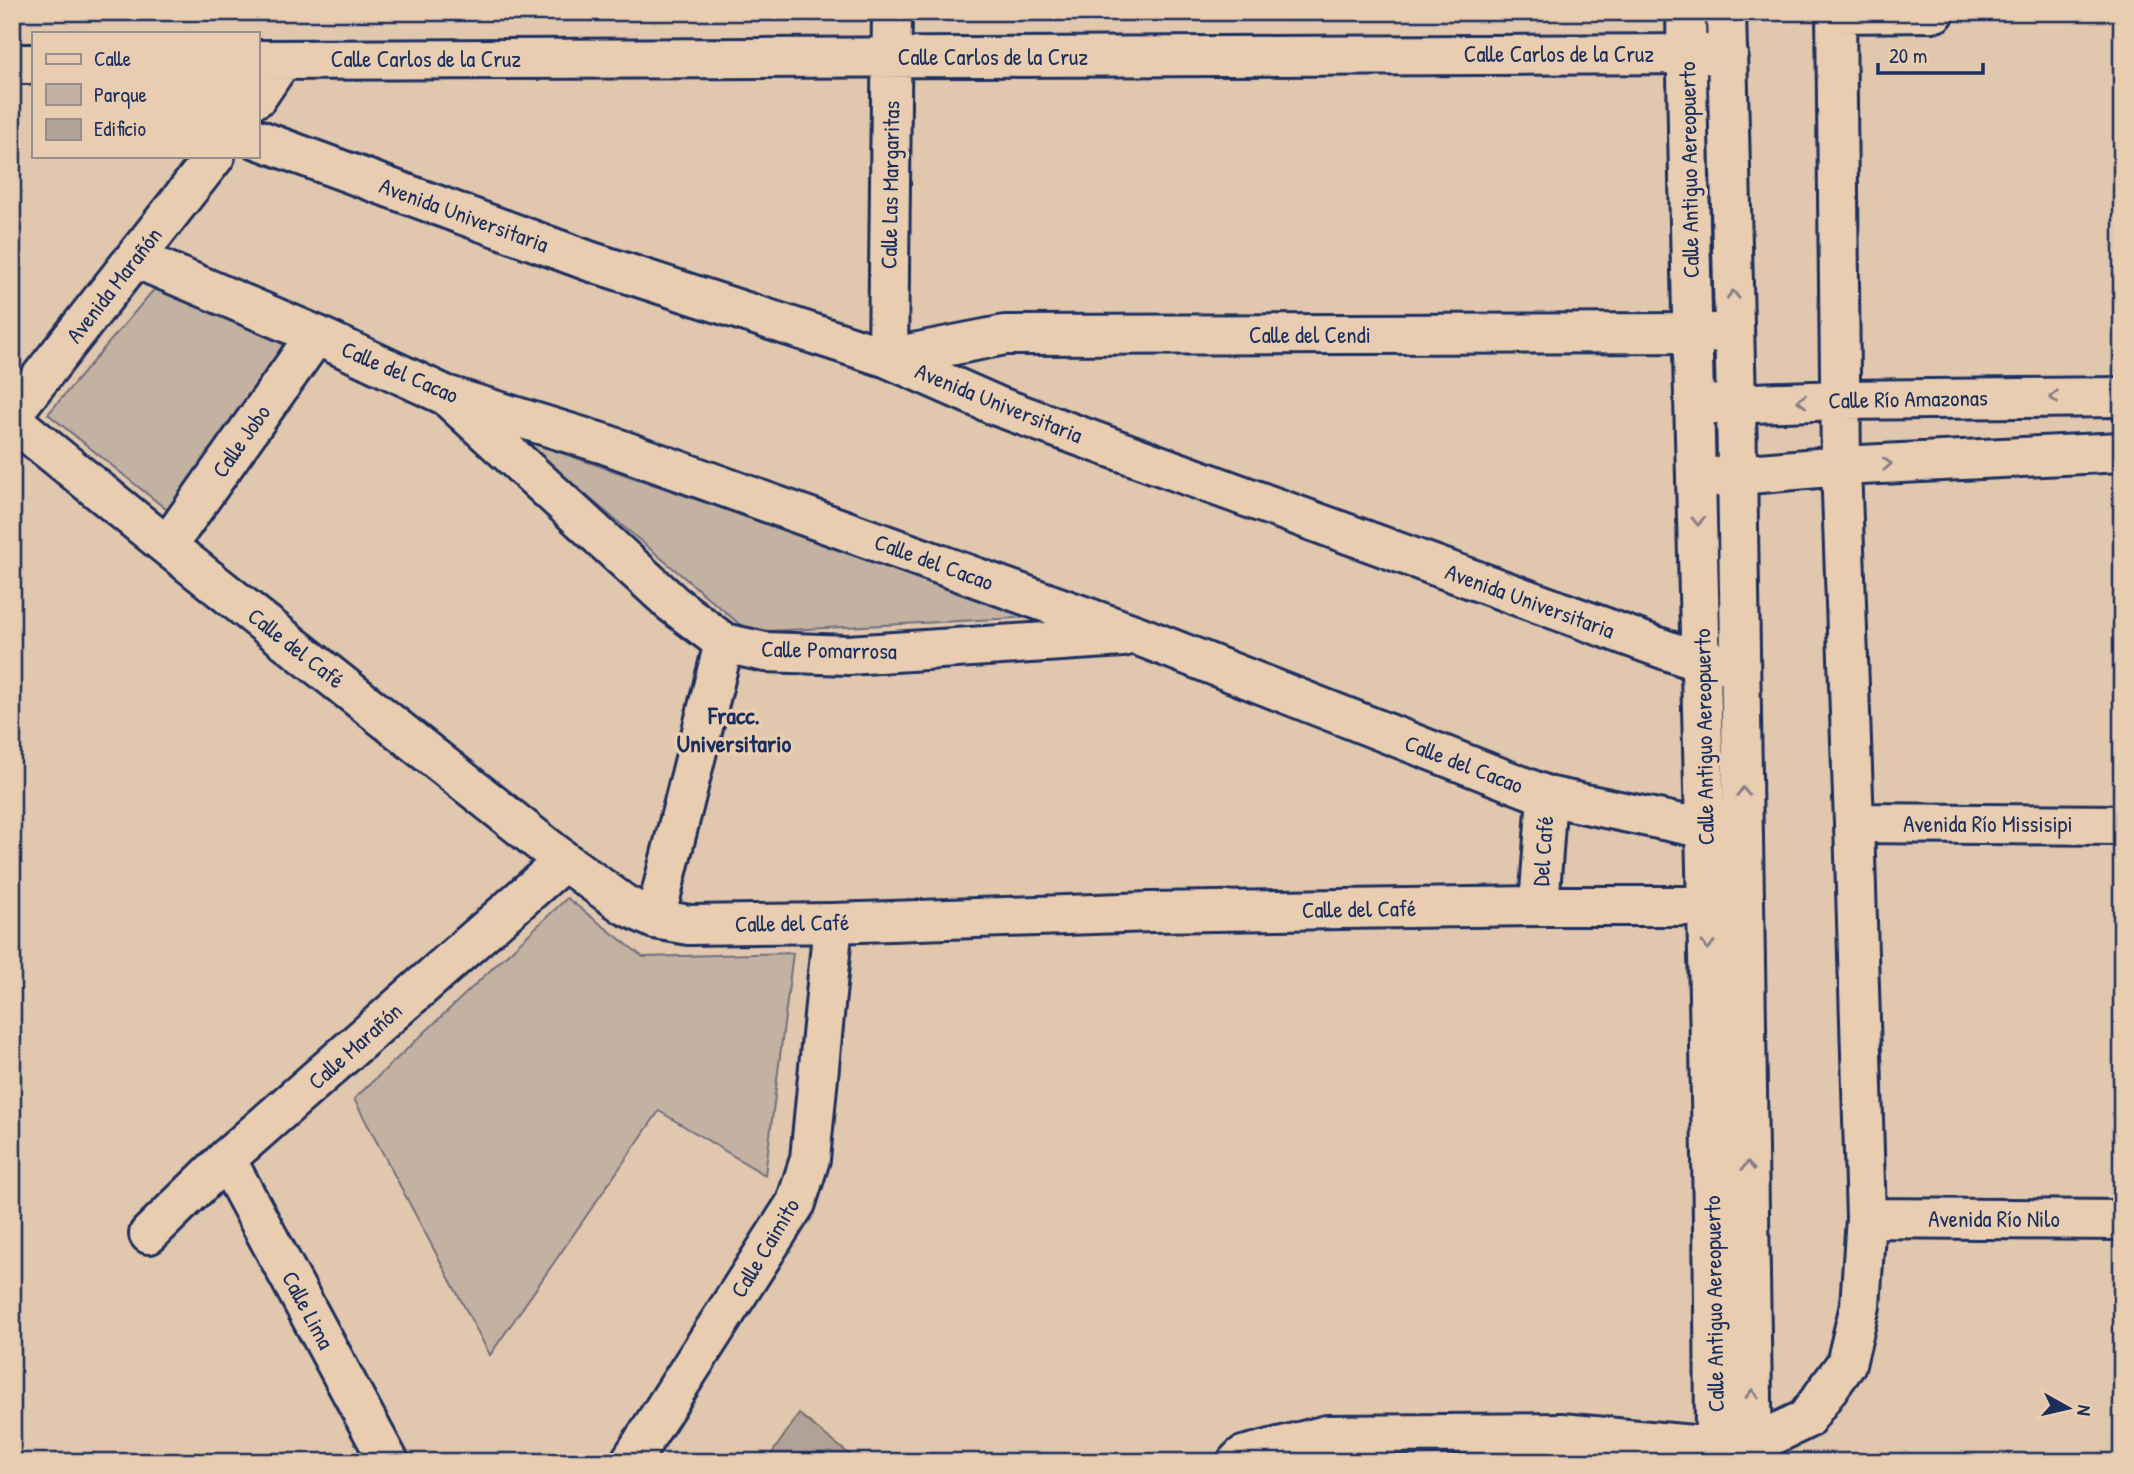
<svg xmlns="http://www.w3.org/2000/svg" width="2134" height="1474" font-family="'Patrick Hand',sans-serif">
	<style>
		.green { fill: #c3b1a1; stroke: #6f7080; stroke-width: 2 }
		.building { fill: #b0a199; stroke: #7b716b; stroke-width: 2 }
		.lines { fill: none; stroke-linecap: round; stroke-linejoin: round }
		.minor-casing { stroke: #1b2f5e; stroke-width: 44 }
		.major-casing { stroke: #1b2f5e; stroke-width: 44 }
		.minor { stroke: #e9cdb0; stroke-width: 38 }
		.major { stroke: #e9cdb0; stroke-width: 38 }
		.oneway { stroke: #827e87 }
		.labels { text-anchor: middle; stroke-width: 7; stroke-linejoin: round; paint-order: stroke }
		.street-label { font-size: 23px; fill: #1b2f5e; stroke: #e9cdb0 }
		.neighbourhood-label { font-size: 24px; font-weight: bold; fill: #1b2f5e; stroke: #e9cdb0 }
	</style>
	<rect width="100%" height="100%" fill="#e1c7ad"/>
	<filter id="ink" filterUnits="userSpaceOnUse"><feTurbulence type="fractalNoise" baseFrequency=".0143" numOctaves="2"/><feDisplacementMap in="SourceGraphic" scale="14" xChannelSelector="R" yChannelSelector="G"/><feConvolveMatrix kernelMatrix="1 2 1 2 8 2 1 2 1" color-interpolation-filters="sRGB"/></filter>
	<g filter="url(#ink)">
		<path class="green" d="M156 287 289 345 172 514 48 414Z
			M518 438 1038 617 749 632Z
			M567 898 643 957 793 953 765 1175 659 1111 490 1355 354 1099Z"/>
		<path class="building" d="M799 1414 859 1462H766Z"/>
		<g class="lines">
			<defs>
				<path id="minor" d="M892 12 888 358 1005 335 1734 333
					M1836 13 1935 12
					M257 60 1728 54
					M12 64H33
					M257 97 282 60
					M257 139 589 261 888 358 997 406 1702 663H1731
					M135 258 316 335 445 395 605 444 1139 636 1547 796 1706 829H1738
					M452 401 673 604 724 643 765 652 848 655 1123 637
					M1695 405 1841 400 2122 397
					M12 414 215 156
					M12 420 167 546 564 861 625 905 655 919 689 925 833 923 1151 912 1539 906H1739
					M1703 478 1841 466 2122 452
					M167 546 316 335
					M1854 823 2122 825
					M1539 906 1547 796
					M655 919 724 643
					M226 1159 389 1462
					M1866 1218 2122 1220
					M149 1234 226 1159 564 861
					M630 1462 796 1203 810 1159 833 923
					M1237 1462 1243 1456 1327 1435 1561 1433 1715 1447 1752 1445 1806 1419 1846 1364 1860 1306 1866 1218 1854 823 1841 466 1836 12"/>
				<path id="major" d="M1686 12C1693 495 1714 978 1715 1462
					M1726 12 1736 402 1753 1462"/>
			</defs>
			<use href="#minor" class="minor-casing"/>
			<use href="#major" class="major-casing"/>
			<use href="#minor" class="minor"/>
			<use href="#major" class="major"/>
		</g>
		<defs><path id="oneway-chevron" d="M-2-3.5L2.5 0L-2 3.5" fill="none" stroke-width="1.6" stroke-linecap="round" stroke-linejoin="round" transform="scale(1.75)"/></defs>
		<g class="oneway">
			<use href="#oneway-chevron" transform="translate(1733 295) rotate(-91)"/>
			<use href="#oneway-chevron" transform="translate(2054 397) rotate(179)"/>
			<use href="#oneway-chevron" transform="translate(1802 401) rotate(179)"/>
			<use href="#oneway-chevron" transform="translate(1887 464) rotate(-3)"/>
			<use href="#oneway-chevron" transform="translate(1698 521) rotate(88)"/>
			<use href="#oneway-chevron" transform="translate(1743 792) rotate(-91)"/>
			<use href="#oneway-chevron" transform="translate(1708 945) rotate(89)"/>
			<use href="#oneway-chevron" transform="translate(1748 1166) rotate(-91)"/>
			<use href="#oneway-chevron" transform="translate(1752 1394) rotate(-91)"/>
		</g>
	</g>
	<g class="labels">
		<g class="street-label">
			<text x="1559" y="62">Calle Carlos de la Cruz</text>
			<text x="993" y="65">Calle Carlos de la Cruz</text>
			<text x="426" y="67">Calle Carlos de la Cruz</text>
			<text transform="translate(1689 170) rotate(-91)" y="8">Calle Antiguo Aereopuerto</text>
			<text transform="translate(890 185) rotate(-89)" y="8">Calle Las Margaritas</text>
			<text transform="translate(464 215) rotate(20)" y="8">Avenida Universitaria</text>
			<text transform="translate(114 285) rotate(-52)" y="8">Avenida Marañón</text>
			<text x="1310" y="343">Calle del Cendi</text>
			<text transform="translate(400 372) rotate(23)" y="8">Calle del Cacao</text>
			<text transform="translate(1908 399) rotate(-1)" y="8">Calle Río Amazonas</text>
			<text transform="translate(999 403) rotate(22)" y="8">Avenida Universitaria</text>
			<text transform="translate(241 441) rotate(-55)" y="8">Calle Jobo</text>
			<text transform="translate(934 562) rotate(20)" y="8">Calle del Cacao</text>
			<text transform="translate(1530 601) rotate(20)" y="8">Avenida Universitaria</text>
			<text transform="translate(296 648) rotate(38)" y="8">Calle del Café</text>
			<text transform="translate(829 650) rotate(1)" y="8">Calle Pomarrosa</text>
			<text transform="translate(1704 737) rotate(-91)" y="8">Calle Antiguo Aereopuerto</text>
			<text transform="translate(1464 764) rotate(21)" y="8">Calle del Cacao</text>
			<text x="1988" y="832">Avenida Río Missisipi</text>
			<text transform="translate(1543 851) rotate(-86)" y="8">Del Café</text>
			<text transform="translate(1359 909) rotate(-1)" y="8">Calle del Café</text>
			<text transform="translate(792 923) rotate(-1)" y="8">Calle del Café</text>
			<text transform="translate(355 1046) rotate(-42)" y="8">Calle Marañón</text>
			<text x="1994" y="1227">Avenida Río Nilo</text>
			<text transform="translate(765 1248) rotate(-59)" y="8">Calle Caimito</text>
			<text transform="translate(1714 1304) rotate(-91)" y="8">Calle Antiguo Aereopuerto</text>
			<text transform="translate(308 1310) rotate(62)" y="8">Calle Lima</text>
		</g>
		<g class="neighbourhood-label">
			<text x="734" y="724">Fracc.<tspan x="734" dy="28">Universitario</tspan></text>
		</g>
	</g>
	<rect width="2134" height="1474" fill="none" stroke="#e9cdb0" stroke-width="42"/>
	<rect x="21" y="21" width="2092" height="1432" fill="none" stroke="#1b2f5e" stroke-width="2.5" filter="url(#ink)"/>
	<rect x="32" y="32" width="228" height="126" fill="#e9cdb0" stroke="#978e8f" stroke-width="2"/>
	<rect x="46" y="54" width="35" height="10" fill="#e9cdb0" stroke="#978e8f" stroke-width="2"/>
	<text x="94" y="66" font-size="21" fill="#1b2f5e">Calle</text>
	<rect x="46" y="84" width="35" height="21" fill="#c3b1a1" stroke="#978e8f" stroke-width="2"/>
	<text x="94" y="102" font-size="21" fill="#1b2f5e">Parque</text>
	<rect x="46" y="119" width="35" height="21" fill="#b0a199" stroke="#978e8f" stroke-width="2"/>
	<text x="94" y="136" font-size="21" fill="#1b2f5e">Edificio</text>
	<g transform="translate(2068 1408) rotate(98)" stroke="#e9cdb0" stroke-width="5" paint-order="stroke">
	<path d="M0-5L12 26L0 18L-12 26Z" fill="#1b2f5e"/>
	<text y="-10" font-size="19" font-weight="bold" text-anchor="middle" fill="#1b2f5e">N</text>
	</g>
	<path d="M1878 63v10h105v-10" fill="none" stroke="#1b2f5e" stroke-width="3.5"/>
	<text x="1889" y="63" font-size="21" fill="#1b2f5e" stroke="#e9cdb0" stroke-width="5" paint-order="stroke">20 m</text>
</svg>
